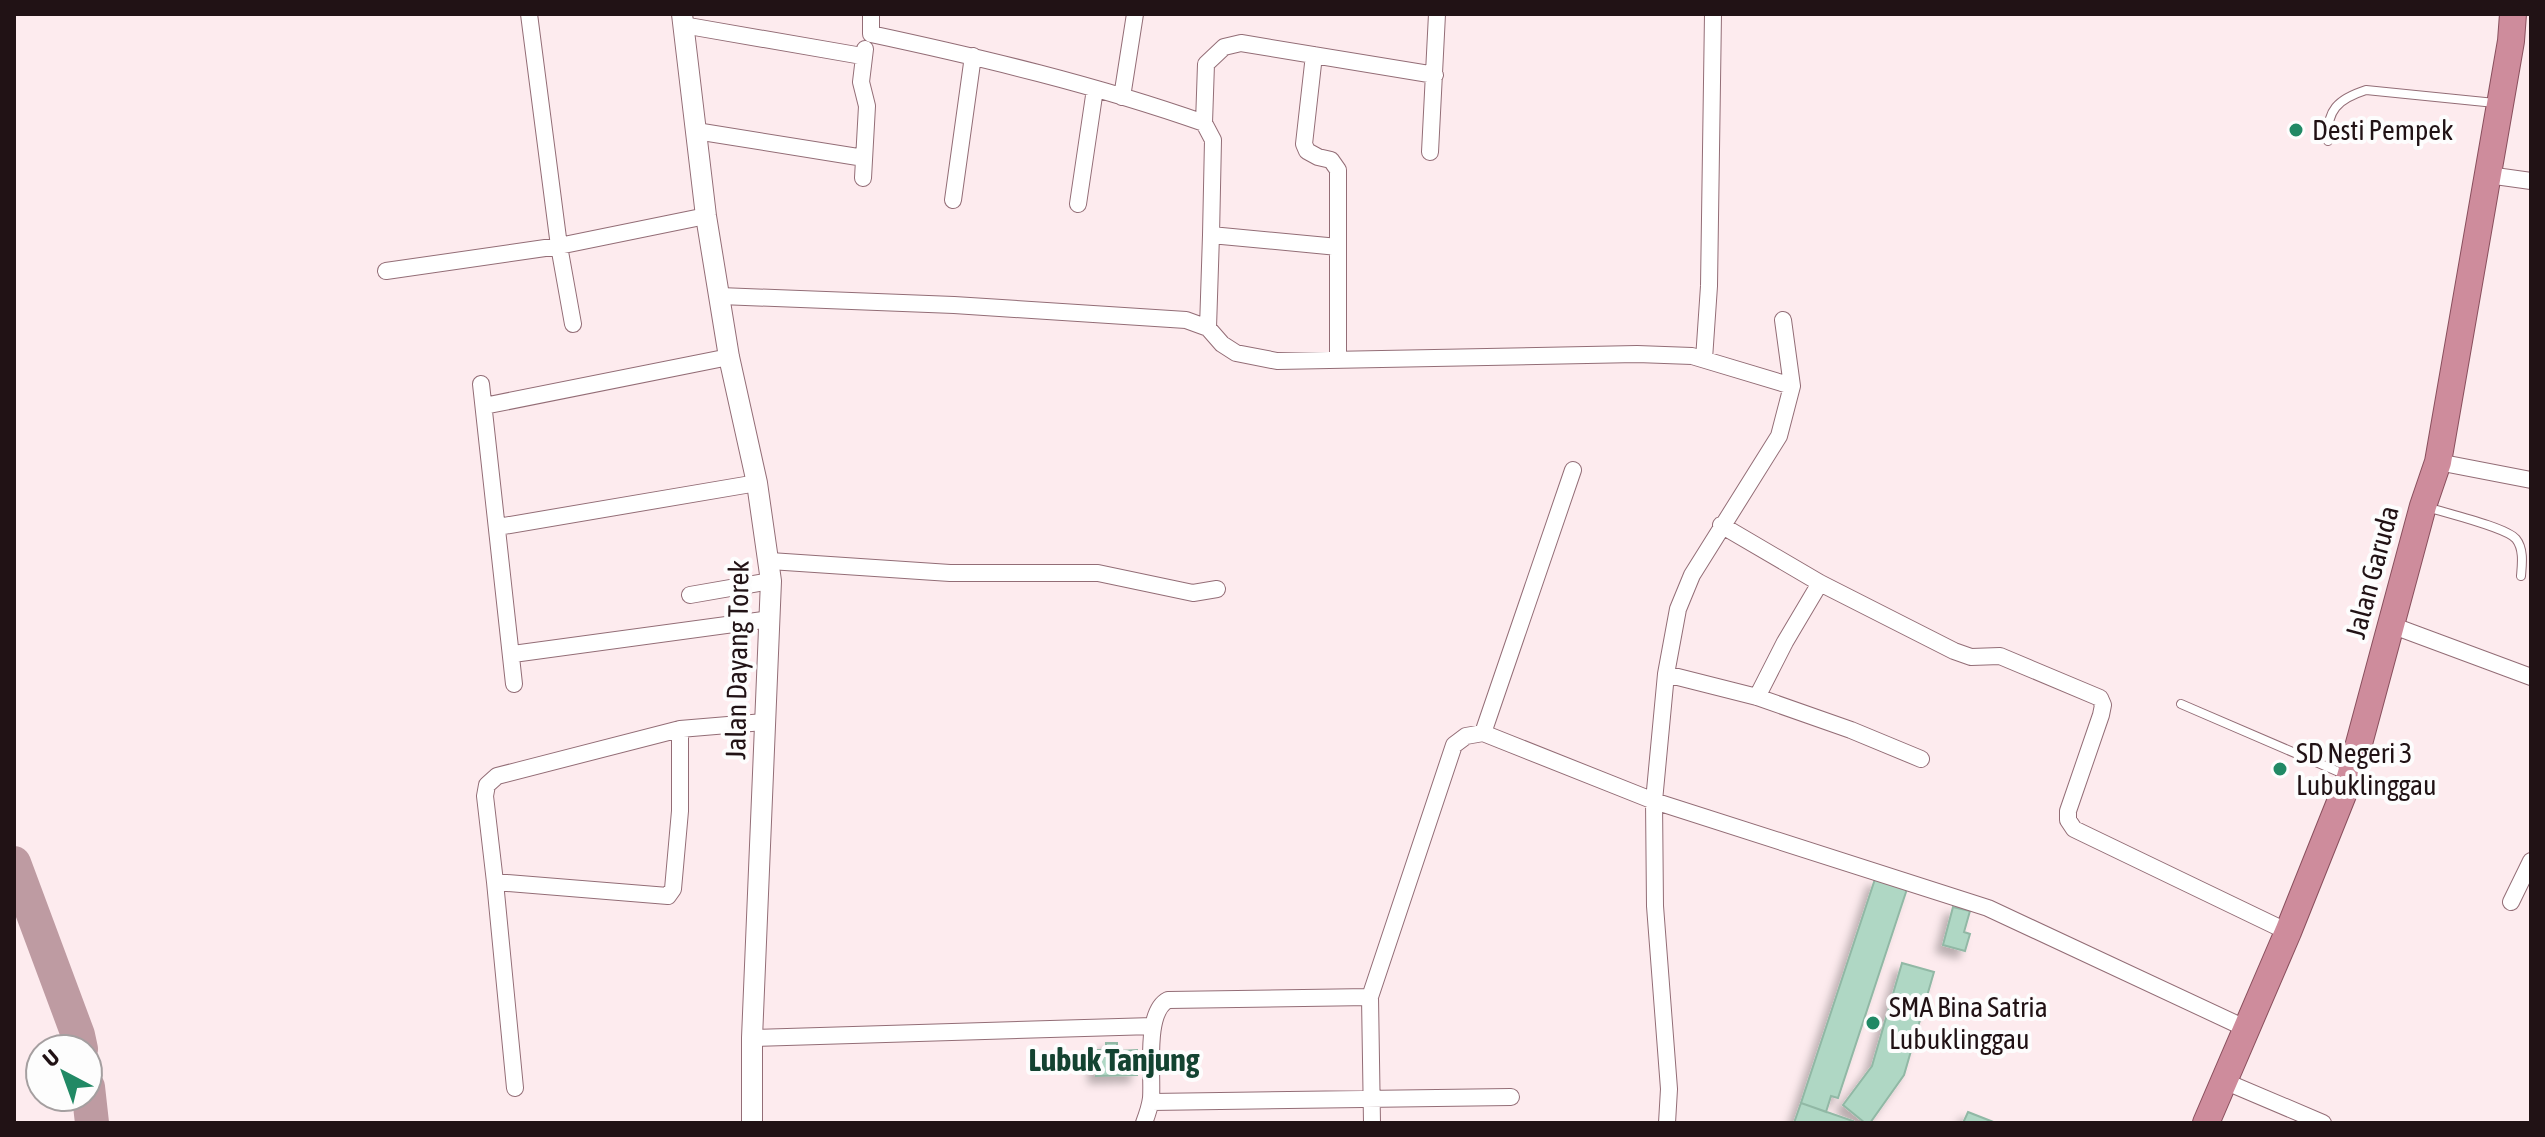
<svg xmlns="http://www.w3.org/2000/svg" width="2545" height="1137" font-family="'Asap Condensed',sans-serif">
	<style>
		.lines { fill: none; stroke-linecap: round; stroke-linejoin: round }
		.river { stroke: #be9ba2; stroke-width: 34 }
		.building { fill: #afd7c4; stroke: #91b8a5; stroke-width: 2; filter: url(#shadow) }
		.service-casing { stroke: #936d76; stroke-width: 10 }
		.minor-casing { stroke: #936d76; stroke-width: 18 }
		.tertiary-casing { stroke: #936d76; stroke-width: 22 }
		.trunk-casing { stroke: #894f5d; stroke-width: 28 }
		.service { stroke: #fff; stroke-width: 8 }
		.minor { stroke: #fff; stroke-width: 16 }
		.tertiary { stroke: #fff; stroke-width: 20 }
		.trunk { stroke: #ce8c9c; stroke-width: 26 }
		.poi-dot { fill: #218965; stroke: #fdfdfd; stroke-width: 3 }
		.labels { text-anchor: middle; stroke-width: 8; stroke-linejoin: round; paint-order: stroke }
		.poi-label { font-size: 28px; fill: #211215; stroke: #fdfdfd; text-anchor: start }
		.street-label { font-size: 28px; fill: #211215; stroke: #fdfdfd }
		.quarter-label { font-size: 32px; font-weight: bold; fill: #134331; stroke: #fdfdfd }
	</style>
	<defs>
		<filter id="shadow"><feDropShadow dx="-7" dy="7" stdDeviation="4" flood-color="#0004"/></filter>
	</defs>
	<rect width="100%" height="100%" fill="#fdebee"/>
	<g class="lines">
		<path class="river" d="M14 863 78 1035 81 1049
			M88 1087 92 1123"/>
	</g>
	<path class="building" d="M1875 879 1907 889 1838 1098 1831 1096 1826 1112 1801 1103Z
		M1953 907 1970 911 1964 932 1970 934 1965 951 1943 945Z
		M1902 963 1934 972 1904 1075 1870 1123H1865L1843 1105 1872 1066Z
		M1106 1043H1117V1051L1137 1050V1075L1096 1076 1095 1050H1106Z
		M1801 1103 1853 1121 1852 1123H1794Z
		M1968 1112 1996 1123H1963Z"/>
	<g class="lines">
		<defs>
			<path id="service" d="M2328 141C2326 110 2338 99 2366 90L2495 103
				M2427 507C2445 513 2506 527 2516 539 2524 549 2522 564 2521 576
				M2181 704 2346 775"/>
			<path id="minor" d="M529 14 559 246 573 324
				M871 14V34C983 58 1096 85 1204 123L1213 140 1211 235 1338 247V359
				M683 25 862 56
				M1314 55 1304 144 1307 151 1318 157 1331 160 1338 170V247
				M1122 97 1135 14
				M1204 123 1206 64 1224 47 1241 43 1435 75
				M696 131 864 158
				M1430 152 1437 14
				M2488 175 2531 181
				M863 178 867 106 861 82 865 49
				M953 200 973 56
				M1078 204 1095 89
				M386 271 559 246 706 216
				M720 296 954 305 1186 320 1208 328 1222 344 1236 353 1277 361 1637 354 1692 356 1792 386
				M1208 328 1211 235
				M1704 359 1709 286 1713 14
				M481 384 514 684
				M484 406 729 357
				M2438 462 2531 480
				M1721 525 1820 583 1954 651 1971 657 2000 656 2100 698 2103 705 2101 715 2068 811V820L2074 829 2288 932
				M498 527 757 483
				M770 561 950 573H1098L1193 593 1217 589
				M690 595 771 581
				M2391 625 2531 677
				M513 654 770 619
				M1666 674 1757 697 1851 730 1921 759
				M1757 697 1785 642 1820 583
				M680 729V811L673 889 668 896 495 882 485 796 487 785 497 776 680 729 764 722
				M1483 733 1573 470
				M495 882 515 1088
				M2511 902 2531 861
				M752 1038 1153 1026
				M2224 1081 2323 1123
				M1151 1102 1511 1097
				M1144 1123C1147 1115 1150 1107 1151 1098 1153 1074 1144 1012 1168 1000L1370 997
				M1372 1123 1370 997 1454 745 1466 736 1483 733 1654 801 1988 908 2245 1028
				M1667 1123 1669 1089 1655 906 1654 801 1666 674 1678 609 1692 575 1779 436 1792 386 1783 320"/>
			<path id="tertiary" d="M682 14 706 216 729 357 757 483 771 581 752 1038V1123"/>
			<path id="trunk" d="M2206 1123 2288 932 2350 777 2423 506 2438 462 2511 41 2513 14"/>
		</defs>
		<use href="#service" class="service-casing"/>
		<use href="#minor" class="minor-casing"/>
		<use href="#tertiary" class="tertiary-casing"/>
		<use href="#trunk" class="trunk-casing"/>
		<use href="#service" class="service"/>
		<use href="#minor" class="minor"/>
		<use href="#tertiary" class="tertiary"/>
		<use href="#trunk" class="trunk"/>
	</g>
	<g class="poi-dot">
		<circle cx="2296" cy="130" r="8"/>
		<circle cx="2280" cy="769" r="8"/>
		<circle cx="1873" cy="1023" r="8"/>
	</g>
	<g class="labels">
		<g class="poi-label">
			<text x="2312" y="140">Desti Pempek</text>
			<text x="2296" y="763">SD Negeri 3<tspan x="2296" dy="32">Lubuklinggau</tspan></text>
			<text x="1889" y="1017">SMA Bina Satria<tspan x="1889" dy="32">Lubuklinggau</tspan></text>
		</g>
		<g class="street-label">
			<text transform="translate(2372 572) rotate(-75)" y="10">Jalan Garuda</text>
			<text transform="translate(737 660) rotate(-89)" y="10">Jalan Dayang Torek</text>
		</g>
		<g class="quarter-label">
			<text x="1114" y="1071">Lubuk Tanjung</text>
		</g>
	</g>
	<rect width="2545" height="1137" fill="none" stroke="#211215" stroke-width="32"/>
	<g transform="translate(64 1073) rotate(319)"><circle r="38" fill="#fdfdfd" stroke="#a59fa0" stroke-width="2"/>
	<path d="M0-6L14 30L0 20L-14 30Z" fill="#218965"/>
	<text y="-12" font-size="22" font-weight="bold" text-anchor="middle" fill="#211215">U</text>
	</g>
</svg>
